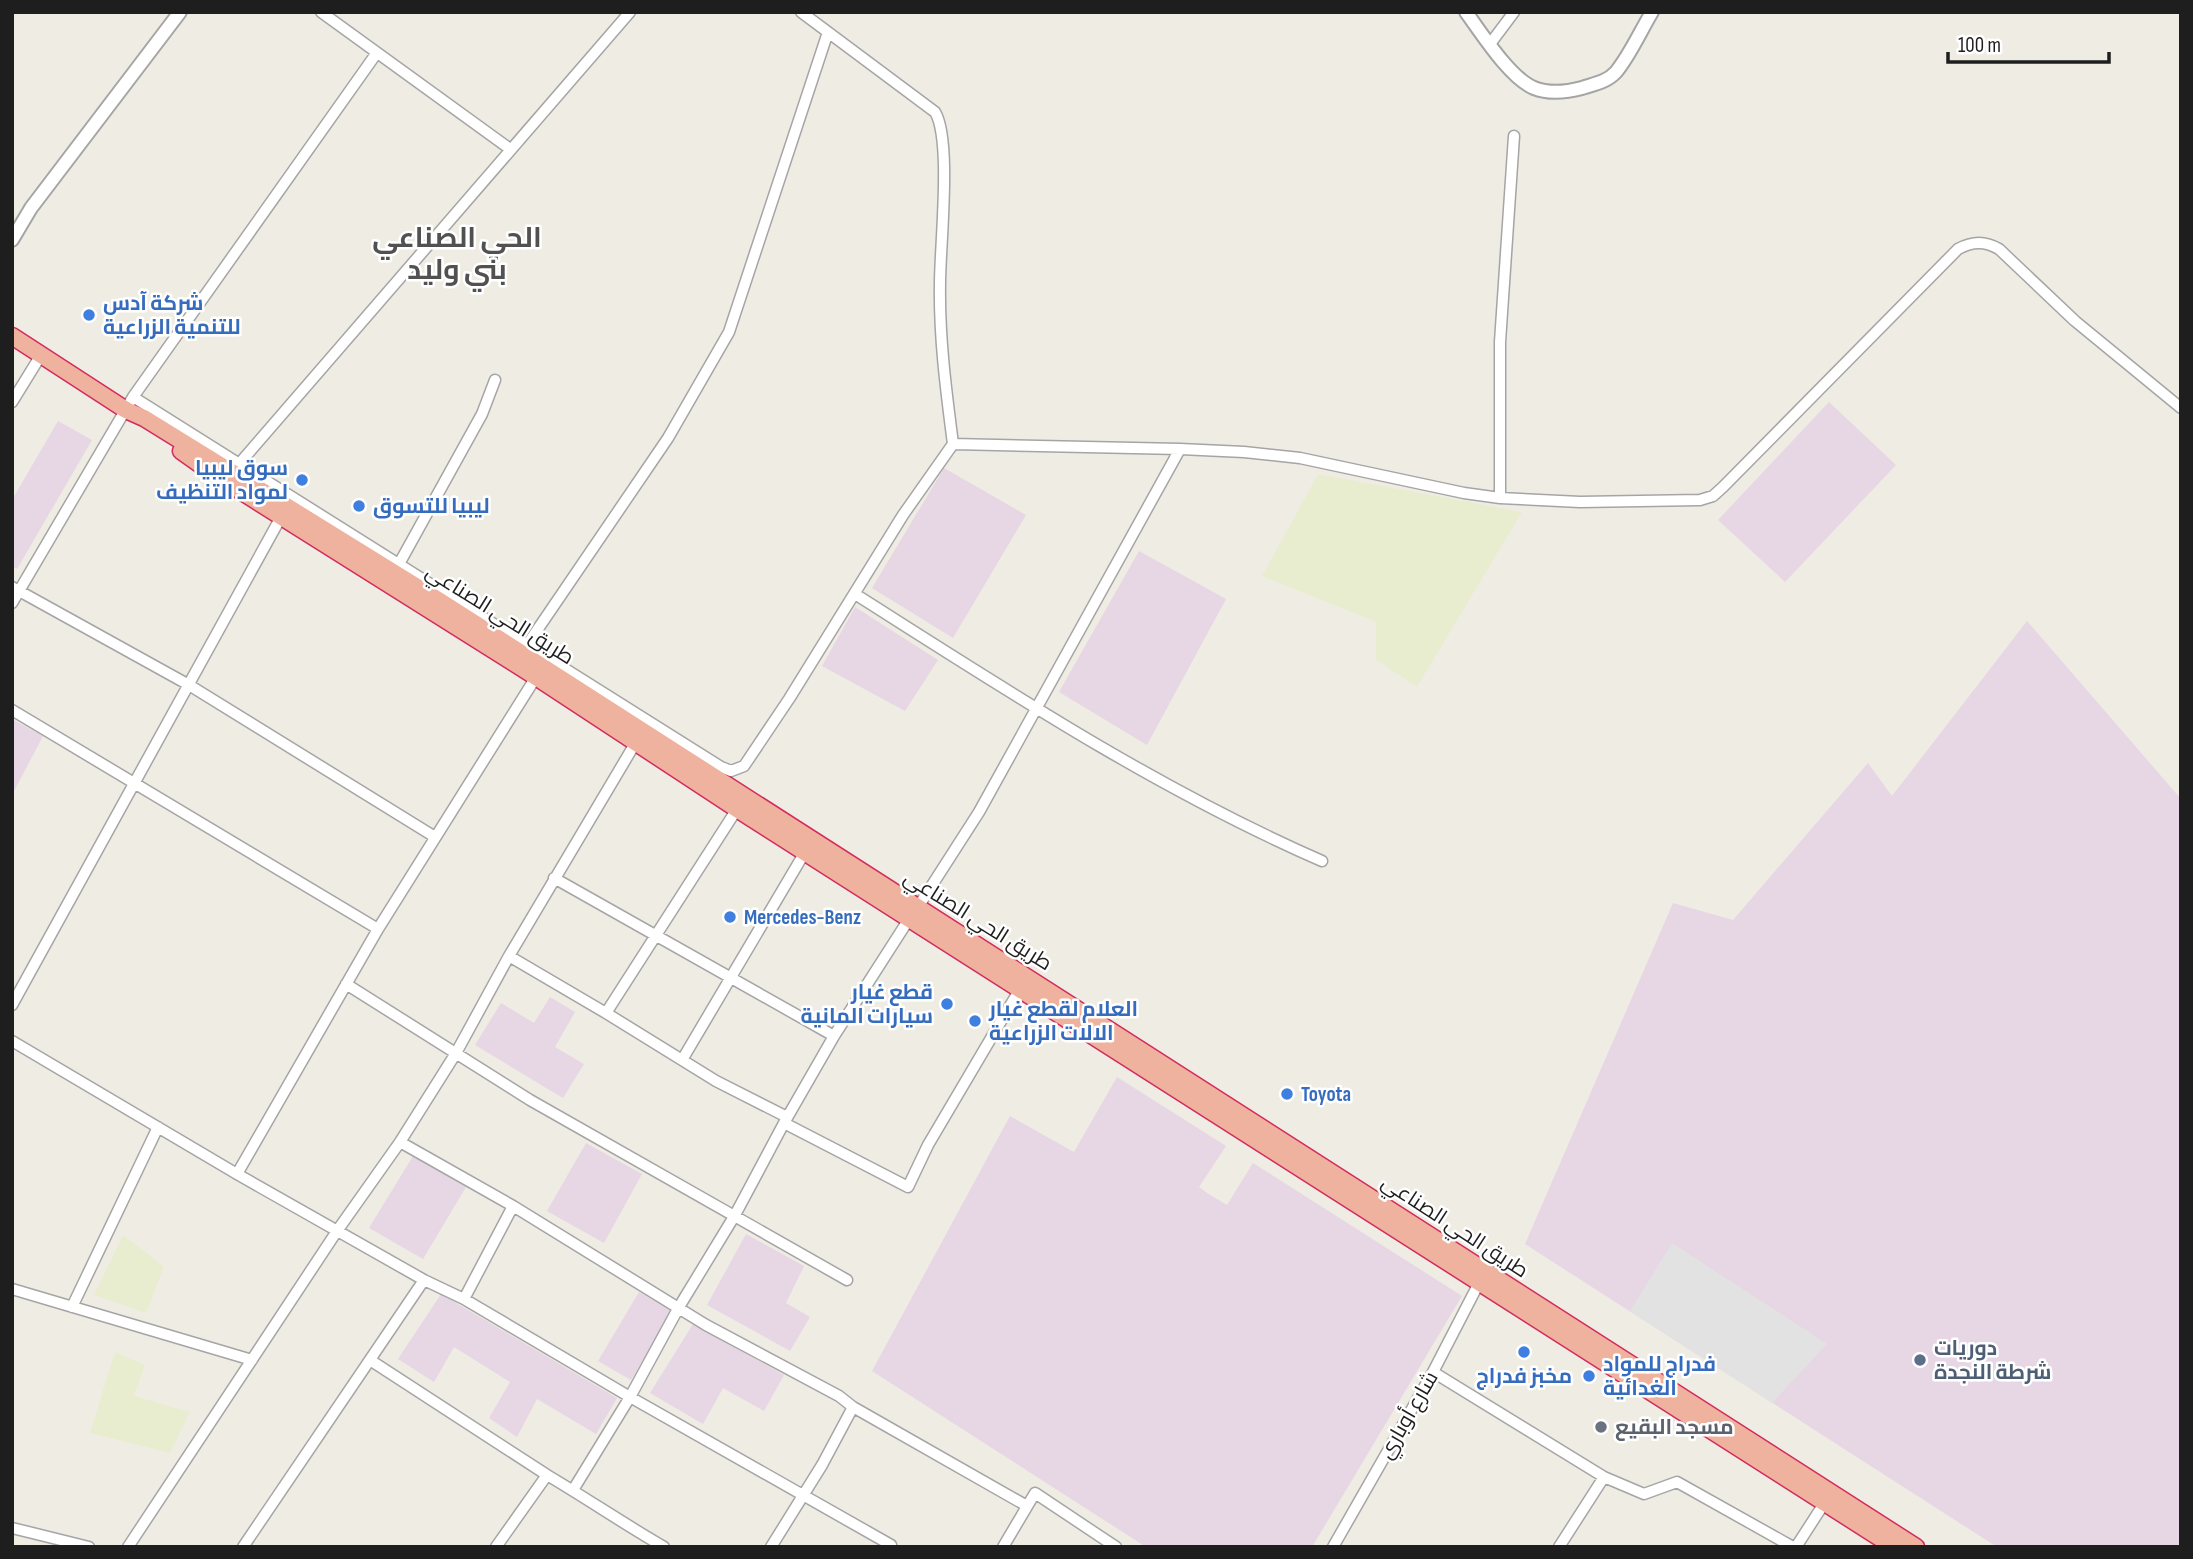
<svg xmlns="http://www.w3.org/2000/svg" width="2193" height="1559" font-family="'Sofia Sans Condensed',Cairo,sans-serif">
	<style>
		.industrial { fill: #e7d6e4 }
		.farmland { fill: #e9edd0 }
		.parking { fill: #e2e2e2 }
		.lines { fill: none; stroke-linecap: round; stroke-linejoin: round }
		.minor-casing { stroke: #a5a5a5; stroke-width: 13 }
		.tertiary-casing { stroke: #a5a5a5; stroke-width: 16 }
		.trunk-casing { stroke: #d32b5e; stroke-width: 19 }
		.minor { stroke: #fff; stroke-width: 10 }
		.tertiary { stroke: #fff; stroke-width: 12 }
		.trunk { stroke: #eeb29e; stroke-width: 16 }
		.shop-dot { fill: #3f7fe0; stroke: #fff; stroke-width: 2.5 }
		.service-dot { fill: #5c6f8a; stroke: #fff; stroke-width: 2.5 }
		.worship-dot { fill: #6b7280; stroke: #fff; stroke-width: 2.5 }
		.labels { text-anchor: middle; stroke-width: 5; stroke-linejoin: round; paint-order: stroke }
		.shop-label { font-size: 21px; font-weight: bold; fill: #366cbe; stroke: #fff; text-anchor: start }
		.street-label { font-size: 21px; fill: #1e1e1e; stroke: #fff }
		.service-label { font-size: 21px; font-weight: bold; fill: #4e5e75; stroke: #fff; text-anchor: start }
		.worship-label { font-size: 21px; font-weight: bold; fill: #5b616d; stroke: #fff; text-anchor: start }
		.district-label { font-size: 28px; font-weight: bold; fill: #515151; stroke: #fff }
	</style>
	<rect width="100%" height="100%" fill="#efece4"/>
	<path class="industrial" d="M1829 402 1896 465 1785 582 1718 520Z
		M58 421 92 440 17 569 12 566V500Z
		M944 468 1026 515 953 638 872 588Z
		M1139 551 1226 599 1147 745 1059 692Z
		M855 607 938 660 905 711 822 666Z
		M2027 621 2181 799V1547H1997L1525 1244 1673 903 1733 920 1868 763 1892 796Z
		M12 719 43 736 12 795Z
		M550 997 575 1012 555 1047 584 1064 563 1098 475 1045 501 1003 534 1023Z
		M1117 1077 1226 1146 1199 1187 1207 1193 1227 1205 1253 1163 1462 1296 1312 1547H1146L872 1371 1010 1116 1074 1152Z
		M586 1143 642 1174 604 1243 547 1211Z
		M413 1156 466 1187 423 1259 369 1228Z
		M746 1234 804 1266 786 1303 810 1317 790 1351 707 1305Z
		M639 1292 672 1311 631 1380 598 1361Z
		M441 1294 617 1398 596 1434 537 1399 517 1437 489 1418 510 1382 454 1347 434 1382 398 1359Z
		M693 1324 784 1375 764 1411 723 1388 703 1424 650 1393Z"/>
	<path class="farmland" d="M1318 474 1522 512 1417 687 1376 660V622L1262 576Z
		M123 1235 164 1267 146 1313 94 1295Z
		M115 1352 145 1365 134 1396 190 1412 170 1453 90 1433Z"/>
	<path class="parking" d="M1672 1243 1827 1344 1772 1403 1630 1311Z"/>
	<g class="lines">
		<defs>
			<path id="minor" d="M321 12 510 149
				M801 12 935 112C952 140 940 245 940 283 939 337 946 390 953 444
				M1490 44 1514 12
				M133 397 721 767 731 771 744 766 789 699 903 515 953 444 1180 449 979 812 918 907
				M12 402 41 355
				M1180 449 1244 452 1300 458 1464 493 1500 498 1580 502 1700 500 1713 496 1723 487 1958 249C1973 241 1985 241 1999 249L2075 321 2181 408
				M239 464 630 12
				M1500 498V342L1514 136
				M399 564 482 414 495 380
				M12 587 189 685 435 837
				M855 594C1006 690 1157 789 1322 861
				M12 603 133 397 376 54
				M527 645 668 438 729 332 828 32
				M12 710 378 929
				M554 878 834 1036
				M509 956 606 1013 716 1081 787 1117
				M346 984 530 1100 847 1280
				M12 1005 281 517
				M606 1013 737 809
				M12 1041 237 1174 424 1280
				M682 1060 805 852
				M784 1123 908 1187 928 1145 1020 989
				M400 1142 513 1206 464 1299
				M237 1174 378 929 536 677
				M513 1206 706 1325 839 1396 853 1407 822 1465 771 1547
				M12 1289 252 1360
				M72 1307 158 1127
				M370 1360 547 1475C586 1498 624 1524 664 1547
				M1433 1372 1604 1477
				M853 1407 1027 1506
				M573 1490 630 1397 679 1307 735 1215 784 1123 834 1036 909 919
				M12 1528 89 1547
				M128 1547 337 1231 400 1142 456 1053 509 956 636 742
				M243 1547 424 1280 464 1299 630 1397 891 1545 890 1547
				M496 1547 547 1475
				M1003 1547 1035 1493 1116 1547
				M1333 1547 1433 1372 1480 1281
				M1559 1547 1604 1477 1644 1494 1677 1482 1793 1547
				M1796 1547 1825 1502"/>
			<path id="tertiary" d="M1466 12C1482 34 1510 78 1534 88 1549 94 1567 92 1582 88 1594 84 1607 82 1616 72 1630 55 1640 32 1652 12
				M12 240 31 208 180 12"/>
			<path id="trunk" d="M12 336 126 410 144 418 440 601 1916 1547
				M181 451 212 473 536 677 737 809 1894 1547"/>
		</defs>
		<use href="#minor" class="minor-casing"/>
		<use href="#tertiary" class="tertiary-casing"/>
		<use href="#trunk" class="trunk-casing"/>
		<use href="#minor" class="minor"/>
		<use href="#tertiary" class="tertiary"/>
		<use href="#trunk" class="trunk"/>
	</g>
	<g class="shop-dot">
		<circle cx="89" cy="315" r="7"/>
		<circle cx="302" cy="480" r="7"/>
		<circle cx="359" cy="506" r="7"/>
		<circle cx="730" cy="917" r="7"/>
		<circle cx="947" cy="1004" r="7"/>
		<circle cx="975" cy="1021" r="7"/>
		<circle cx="1287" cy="1094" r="7"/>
		<circle cx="1524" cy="1352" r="7"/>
		<circle cx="1589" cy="1376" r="7"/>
	</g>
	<circle class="service-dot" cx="1920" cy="1360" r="7"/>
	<circle class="worship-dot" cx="1601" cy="1427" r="7"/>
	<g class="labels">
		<g class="shop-label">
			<text x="103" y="310">شركة آدس<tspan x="103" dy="24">للتنمية الزراعية</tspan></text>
			<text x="288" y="475" text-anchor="end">سوق ليبيا<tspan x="288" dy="24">لمواد التنظيف</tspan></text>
			<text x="373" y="513">ليبيا للتسوق</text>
			<text x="744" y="924">Mercedes-Benz</text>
			<text x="933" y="999" text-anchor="end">قطع غيار<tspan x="933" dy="24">سيارات المانية</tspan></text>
			<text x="989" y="1016">العلام لقطع غيار<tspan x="989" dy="24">الالات الزراعية</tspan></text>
			<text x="1301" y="1101">Toyota</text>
			<text x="1603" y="1371">فدراج للمواد<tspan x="1603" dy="24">الغدائية</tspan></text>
			<text x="1524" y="1383" text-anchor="middle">مخبز فدراج</text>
		</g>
		<g class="street-label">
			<text transform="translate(500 614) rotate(32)" y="7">طريق الحي الصناعي</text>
			<text transform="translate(978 920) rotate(32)" y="7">طريق الحي الصناعي</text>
			<text transform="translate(1455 1226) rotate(33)" y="7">طريق الحي الصناعي</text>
			<text transform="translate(1408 1415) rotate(-60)" y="7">شارع أوباري</text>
		</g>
		<g class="service-label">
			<text x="1934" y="1355">دوريات<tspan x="1934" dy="24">شرطة النجدة</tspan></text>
		</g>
		<g class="worship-label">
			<text x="1615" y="1434">مسجد البقيع</text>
		</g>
		<g class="district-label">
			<text x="457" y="247">الحي الصناعي<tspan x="457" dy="32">بني وليد</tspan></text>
		</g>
	</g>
	<rect width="2193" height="1559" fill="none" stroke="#1e1e1e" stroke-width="28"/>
	<path d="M1948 52v10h161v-10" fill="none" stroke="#1e1e1e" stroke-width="3.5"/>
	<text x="1958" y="52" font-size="21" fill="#1e1e1e" stroke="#ffffff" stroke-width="5" paint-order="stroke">100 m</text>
</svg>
